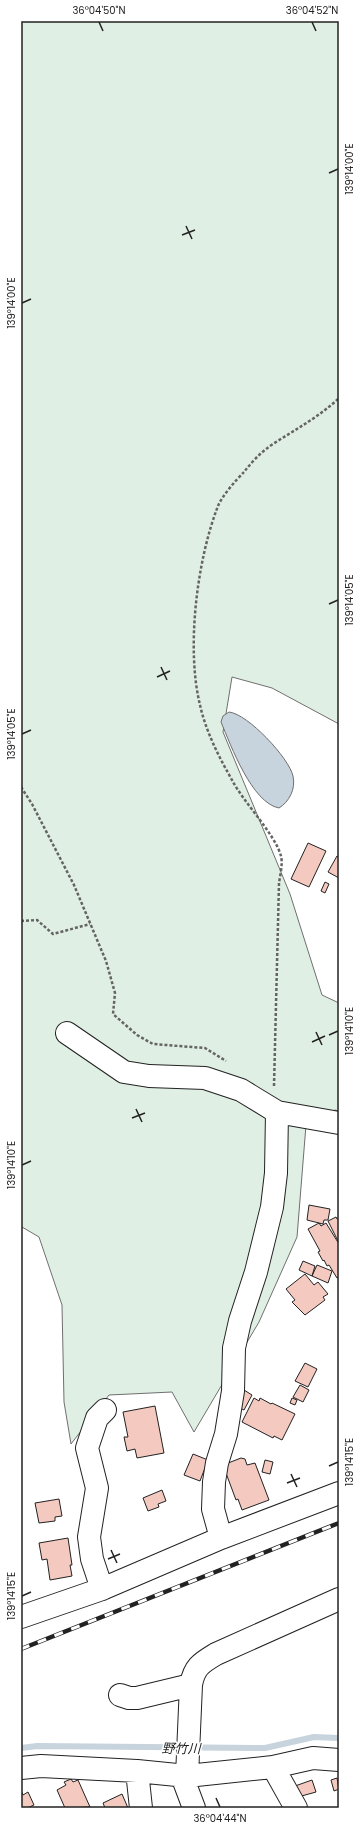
<svg xmlns="http://www.w3.org/2000/svg" width="360" height="1829" font-family="Poppins,'Noto Sans JP',sans-serif">
	<style>
		.green { fill: #e0efe3; stroke: #6f6f6f }
		.water { fill: #c7d3dd; stroke: #6f6f6f }
		.lines { fill: none; stroke-linecap: round; stroke-linejoin: round }
		.stream { stroke: #c7d3dd; stroke-width: 6 }
		.building { fill: #f3c9c0; stroke: #222 }
		.minor-casing { stroke: #222; stroke-width: 24 }
		.path { stroke: #646464; stroke-width: 2.5; stroke-dasharray: 3 2; stroke-linecap: butt }
		.minor { stroke: #fff; stroke-width: 22 }
		.rail-casing { stroke: #222; stroke-width: 4.5 }
		.rail { stroke: #fff; stroke-width: 3; stroke-dasharray: 9; stroke-linecap: butt }
		.ticks { fill: none; stroke: #222; stroke-width: 1.5 }
		.labels { text-anchor: middle; stroke-width: 3; stroke-linejoin: round; paint-order: stroke }
		.water-label { font-size: 13px; font-style: italic; fill: #222; stroke: #fff }
		.neatline { fill: none; stroke: #222; stroke-width: 1.5 }
		.ticks-label { font-size: 10px; text-anchor: middle; fill: #222 }
	</style>
	<rect width="100%" height="100%" fill="#fff"/>
	<path class="green" d="M21 21H339V724L272 688 232 677 223 732 290 894 322 995 339 1003V1111L335 1110 306 1125 297 1237 259 1322 194 1432 172 1392 109 1395 71 1444 64 1402 62 1305 39 1237 22 1227 21 1231Z"/>
	<path class="water" d="M229 712C248 714 289 758 293 776 296 789 289 802 279 808 252 803 231 746 221 722L223 716Z"/>
	<g class="lines">
		<path class="stream" d="M21 1748 37 1746 265 1748 314 1737 339 1738"/>
	</g>
	<path class="building" d="M308 843 326 851 309 887 291 879Z
		M337 856 339 857V878L328 872Z
		M325 882 329 884 325 893 321 891Z
		M309 1205 330 1209 328 1220H324L323 1224 307 1220Z
		M336 1217 337 1219 339 1218V1240L338 1241 328 1221Z
		M319 1223 321 1226 326 1223 339 1244V1277L337 1278 329 1265 327 1266 324 1260 323 1261 318 1252 320 1251 308 1229Z
		M303 1261 315 1266 312 1276 299 1270Z
		M317 1265 332 1271 328 1283 312 1276Z
		M305 1274 314 1285 318 1282 328 1294 323 1297 325 1300 305 1315 292 1302 295 1300 286 1289Z
		M305 1363 317 1369 308 1387 295 1381Z
		M300 1385 309 1390 303 1402 293 1397Z
		M244 1390 252 1395 244 1410 236 1406Z
		M254 1398 259 1401 260 1398 271 1404 272 1403 295 1414 282 1440 274 1436 273 1438 242 1422Z
		M292 1398 297 1400 295 1405 290 1403Z
		M155 1406 164 1453 137 1458 135 1449 127 1451 124 1437H128L123 1412Z
		M193 1454 208 1460 200 1481 184 1475Z
		M241 1458 245 1459 247 1465 255 1463 269 1500 242 1510 238 1499 236 1500 223 1465Z
		M265 1460 273 1462 270 1474 262 1472Z
		M162 1490 166 1501 158 1504 159 1507 148 1511 143 1498Z
		M59 1499 62 1516 55 1517V1521L39 1523 35 1503Z
		M68 1538 72 1565H70L72 1576 50 1580 47 1559 42 1560 39 1543Z
		M337 1778 339 1789 334 1791 331 1780Z
		M71 1779 73 1782 78 1780 90 1807 65 1808 57 1790 66 1785 64 1782Z
		M312 1780 316 1792 298 1797 295 1786Z
		M21 1790 23 1795 28 1792 34 1805 27 1808H21Z
		M122 1794 128 1808H105L103 1803Z"/>
	<g class="lines">
		<defs>
			<path id="minor" d="M67 1033 124 1072 149 1076 205 1078 241 1090 277 1112 339 1123
				M221 1538 213 1509 214 1482 217 1463 226 1434 233 1391 234 1348 240 1321 256 1272 272 1207 276 1173 277 1112
				M102 1589 92 1559 89 1537 97 1488 87 1448 97 1418 105 1410
				M21 1617 102 1589 221 1538 339 1493
				M120 1695 129 1698H137L191 1685
				M273 1767 296 1808
				M21 1768 41 1766 137 1771 187 1776 273 1767 313 1758 339 1760
				M137 1771 141 1808
				M182 1776 194 1808
				M187 1776 191 1685C194 1667 201 1663 216 1654L339 1599"/>
		</defs>
		<use href="#minor" class="minor-casing"/>
		<path class="path" d="M21 787 32 804 74 885 106 961 115 993 113 1014 137 1035 153 1044 205 1048 226 1061
			M21 921 37 920 53 934 90 924
			M274 1086 279 883C280 876 283 864 281 856 275 834 244 803 232 780 219 757 206 732 200 705 186 648 197 560 218 506 222 496 236 480 244 472 251 463 260 453 270 446 294 430 318 418 339 398"/>
		<use href="#minor" class="minor"/>
		<defs>
			<path id="rail" d="M21 1649 339 1523"/>
		</defs>
		<use href="#rail" class="rail-casing"/>
		<use href="#rail" class="rail"/>
	</g>
	<path class="ticks" d="M99 22 103 31M312 22 316 31M329 173 338 169M186 226 192 239M182 235 195 230M22 303 31 299M329 604 338 600M161 667 167 680M157 677 170 671M22 734 31 730M316 1032 322 1045M329 1035 338 1031M312 1042 325 1036M136 1109 142 1122M132 1118 145 1113M22 1165 31 1161M329 1466 338 1462M291 1474 297 1487M287 1483 300 1478M111 1550 117 1563M108 1559 120 1554M22 1596 31 1592M216 1798 220 1807"/>
	<g class="labels">
		<g class="water-label">
			<text transform="translate(181 1748) rotate(1)" y="5">野竹川</text>
		</g>
	</g>
	<rect width="360" height="1829" fill="none" stroke="#ffffff" stroke-width="44"/>
	<rect x="22" y="22" width="316" height="1785" class="neatline"/>
	<g class="ticks-label">
		<text x="99" y="14">36°04'50"N</text>
		<text x="312" y="14">36°04'52"N</text>
		<text transform="translate(349 169) rotate(-90)" y="4">139°14'00"E</text>
		<text transform="translate(11 303) rotate(-90)" y="4">139°14'00"E</text>
		<text transform="translate(349 600) rotate(-90)" y="4">139°14'05"E</text>
		<text transform="translate(11 734) rotate(-90)" y="4">139°14'05"E</text>
		<text transform="translate(349 1031) rotate(-90)" y="4">139°14'10"E</text>
		<text transform="translate(11 1165) rotate(-90)" y="4">139°14'10"E</text>
		<text transform="translate(349 1462) rotate(-90)" y="4">139°14'15"E</text>
		<text transform="translate(11 1596) rotate(-90)" y="4">139°14'15"E</text>
		<text x="220" y="1822">36°04'44"N</text>
	</g>
</svg>
